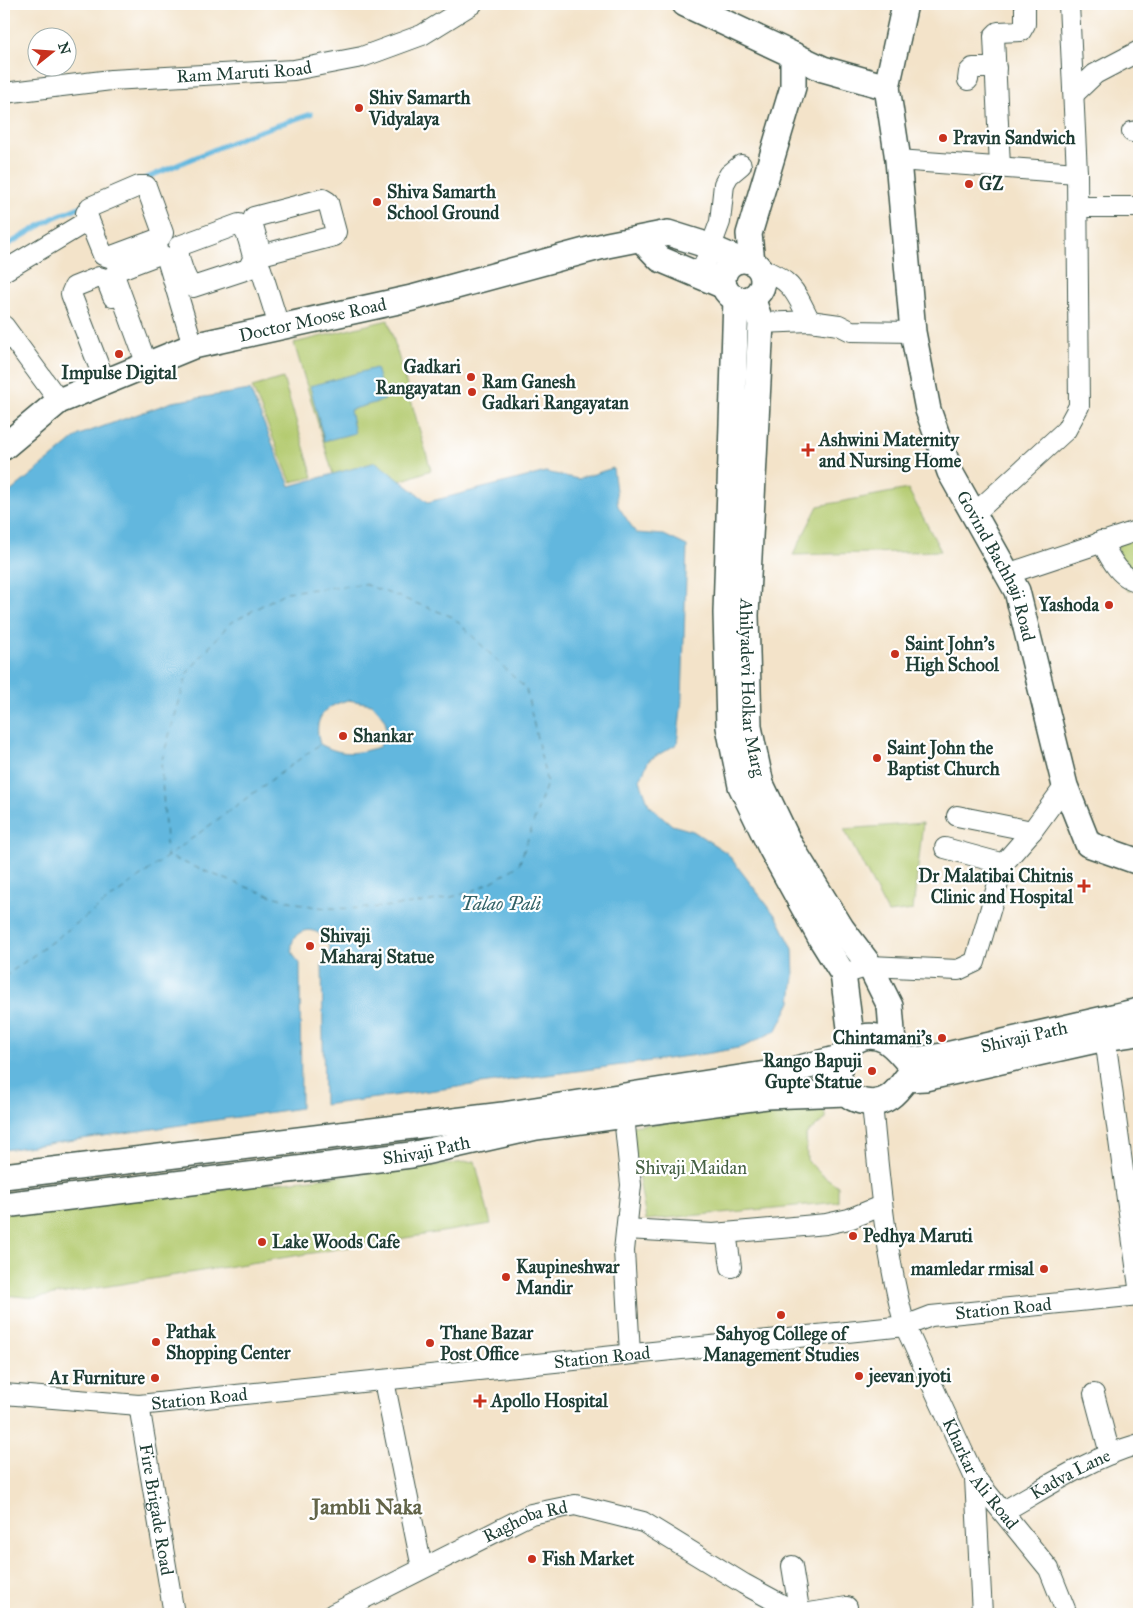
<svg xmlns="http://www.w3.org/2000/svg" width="1143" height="1618" font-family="'IM FELL Great Primer',serif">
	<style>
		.green { fill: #b4cb6f; stroke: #6a8452 }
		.water { fill: #62b7de; stroke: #407a89; fill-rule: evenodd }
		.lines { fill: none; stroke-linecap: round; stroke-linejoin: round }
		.stream { stroke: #62b7de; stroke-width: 5 }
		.ferry { stroke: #336267; stroke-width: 1; stroke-dasharray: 6 5; stroke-linecap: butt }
		.minor-casing { stroke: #3f564a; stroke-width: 22 }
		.major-casing { stroke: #3f564a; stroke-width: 28 }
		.minor { stroke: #fff; stroke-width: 20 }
		.major { stroke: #fff; stroke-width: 25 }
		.poi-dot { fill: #c8321e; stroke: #fff; stroke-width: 2 }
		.labels { text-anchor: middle; stroke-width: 4.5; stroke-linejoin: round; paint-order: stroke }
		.street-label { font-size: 18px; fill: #1f3d34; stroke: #fff }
		.poi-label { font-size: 18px; font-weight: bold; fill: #1f3d34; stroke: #fff; text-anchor: start }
		.park-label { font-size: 18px; fill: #446043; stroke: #fff }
		.water-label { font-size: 19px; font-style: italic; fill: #336267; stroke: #fff }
		.district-label { font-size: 22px; font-weight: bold; fill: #636549; stroke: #fff }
	</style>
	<rect width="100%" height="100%" fill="#fff"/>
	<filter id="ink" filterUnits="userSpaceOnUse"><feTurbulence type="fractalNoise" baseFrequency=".02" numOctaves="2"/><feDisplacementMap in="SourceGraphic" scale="10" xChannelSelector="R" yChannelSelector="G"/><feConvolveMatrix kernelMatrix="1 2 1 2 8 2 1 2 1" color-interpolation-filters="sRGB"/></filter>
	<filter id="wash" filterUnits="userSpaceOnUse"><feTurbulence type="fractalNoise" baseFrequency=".0096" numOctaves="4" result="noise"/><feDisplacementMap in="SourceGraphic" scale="20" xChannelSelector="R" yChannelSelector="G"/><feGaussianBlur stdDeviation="1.12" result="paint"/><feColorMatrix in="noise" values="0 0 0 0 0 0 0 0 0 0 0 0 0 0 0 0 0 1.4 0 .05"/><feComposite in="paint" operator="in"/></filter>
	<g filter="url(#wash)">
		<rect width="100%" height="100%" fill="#f3e3c9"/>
		<path class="green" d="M388 320 431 470 400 481 375 463 333 474 294 343Z
			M283 378 313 477 291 482 252 387Z
			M908 489 941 551 793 555 818 506Z
			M1139 536V588L1128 591 1117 544Z
			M923 823 913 910 888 913 844 829Z
			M823 1107 826 1119 806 1134 807 1160 821 1174 838 1186V1202L646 1220 630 1126Z
			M475 1161 491 1224 35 1298 4 1295V1213Z"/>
		<path class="water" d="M376 368 385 400 350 410 355 433 324 441 310 386Z
			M250 390 290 486 376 462 428 502 546 472 578 479 613 468 618 506 636 533 664 535 687 546 682 700 677 744 649 760 640 780 649 805 672 825 693 831 727 853 778 919 793 949 794 977 791 1002 777 1030 743 1047 711 1053 324 1105 322 963 328 957 330 948C314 911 275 940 300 963L301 1108 4 1150V556L7 549 4 534V497L79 435 172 402ZM348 700 372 704C388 722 390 724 379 747 355 754 342 756 320 744 312 718 325 706 348 700Z"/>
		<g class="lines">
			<path class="stream" d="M144 179 248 135 311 114
				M4 247 53 218 84 205"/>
			<path class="ferry" d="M364 584 453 617 526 689 547 783 519 865C506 873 493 882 479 888 447 904 347 913 311 906 262 896 214 874 167 856L161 763 188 672 229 624 286 592Z
				M4 977 320 744"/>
		</g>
	</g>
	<g filter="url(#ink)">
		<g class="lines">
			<defs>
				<g id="minor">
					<path d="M968 80 969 72 973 68H996"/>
					<path id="s1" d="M4 93 111 80 294 70 362 57 422 35 472 4"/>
					<path d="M1074 94 1095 74 1139 51"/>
					<path d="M1132 132 1139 131"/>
					<path d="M898 160 1077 173"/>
					<path d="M1000 167 994 36 998 32 1021 31 1025 24V4"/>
					<path d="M139 186H146L163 233 160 238 109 257 103 255 86 213 90 207Z"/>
					<path d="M1078 207H1139"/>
					<path d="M258 243 252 222 254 217 323 199 328 202 336 232 334 236 261 255"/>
					<path d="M254 257 248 269 193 287C185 280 177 257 179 246L239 224C253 234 248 259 261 269L279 326"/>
					<path d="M759 268C792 280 795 291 810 321"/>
					<path d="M4 271 89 220"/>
					<path d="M700 276 720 222 724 184 729 175 741 165"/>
					<path d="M761 323 810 321 839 325 851 331 913 332"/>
					<path d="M4 326 59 401"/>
					<path d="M147 365 114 275 118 270 160 254 167 259 193 346"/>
					<path d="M105 382 71 294 74 287 99 277 106 279 113 297"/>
					<path d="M974 514 1066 430 1079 406 1077 173 1069 4"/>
					<path d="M1101 541C1109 556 1120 580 1139 581"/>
					<path d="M1007 574 1139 530"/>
					<path d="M957 816 1032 831"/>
					<path d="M945 848 1004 864"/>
					<path d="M843 974 870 966 958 970 975 962 1004 863 1032 831 1065 786"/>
					<path d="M1105 1038 1139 1287"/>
					<path id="s2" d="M872 1103C879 1178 885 1253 905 1326L975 1478 1049 1569 1067 1614"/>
					<path d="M624 1116 631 1185 624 1251 630 1353"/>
					<path d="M627 1229 713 1234 826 1224 849 1219 881 1206"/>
					<path d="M726 1233 731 1267"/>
					<path d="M384 1381 422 1568"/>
					<path id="s3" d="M4 1394 139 1405 905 1326 931 1316 1139 1295"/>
					<path d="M1094 1394 1110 1454"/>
					<path id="s4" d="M139 1405 174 1614"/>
					<path d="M975 1478 982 1614"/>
					<path id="s5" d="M1004 1511C1048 1486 1090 1458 1139 1444"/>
					<path d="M792 1566 799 1609 796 1613"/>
					<path id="s6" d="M333 1614 531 1514 575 1505 643 1522 744 1584 799 1614"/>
					<path d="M803 1614 847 1607"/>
				</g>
				<g id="major">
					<path d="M685 4 823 69 887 87"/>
					<path id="s7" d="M905 4 887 87 898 160 913 332 928 410 950 472 1017 591 1065 786 1088 844 1139 862"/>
					<path d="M641 239 660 259 724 286"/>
					<circle cx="743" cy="280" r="20"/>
					<path d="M752 262 749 234 793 87V55"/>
					<path d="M736 298 726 613 729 727 741 786 771 848 820 937 843 974 852 1043"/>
					<path id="s8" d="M752 298 761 323 746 615 749 727 761 784 790 845 842 929 870 966 890 1006 893 1044"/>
					<path id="s9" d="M4 447 59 401 193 346 412 298 607 245 668 233 700 243 739 260"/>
					<path d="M1139 1011 942 1056 907 1061C900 1053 894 1045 885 1040 842 1019 817 1094 865 1102 885 1106 896 1093 906 1079L925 1078 1105 1038 1139 1033"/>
					<path d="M4 1176 503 1115 792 1070 840 1058"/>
					<path id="s10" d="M4 1205 411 1155 536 1127 767 1096 847 1093"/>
				</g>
			</defs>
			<use href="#minor" class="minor-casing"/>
			<use href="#major" class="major-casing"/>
			<use href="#minor" class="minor"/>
			<use href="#major" class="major"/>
		</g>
	</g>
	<g class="poi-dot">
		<circle cx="359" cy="108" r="5"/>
		<circle cx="943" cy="138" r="5"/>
		<circle cx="969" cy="184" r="5"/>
		<circle cx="377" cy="202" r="5"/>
		<circle cx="119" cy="354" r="5"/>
		<circle cx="471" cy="377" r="5"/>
		<circle cx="472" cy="392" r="5"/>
		<path d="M805.5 442.5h5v5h5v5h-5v5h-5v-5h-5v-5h5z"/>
		<circle cx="1109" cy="605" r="5"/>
		<circle cx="895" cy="654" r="5"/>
		<circle cx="343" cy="736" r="5"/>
		<circle cx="877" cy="758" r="5"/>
		<path d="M1081.5 878.5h5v5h5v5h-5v5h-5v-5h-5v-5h5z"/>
		<circle cx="310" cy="946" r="5"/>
		<circle cx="942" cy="1038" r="5"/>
		<circle cx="872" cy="1071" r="5"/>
		<circle cx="853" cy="1236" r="5"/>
		<circle cx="262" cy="1242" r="5"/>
		<circle cx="1044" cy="1269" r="5"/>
		<circle cx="506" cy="1277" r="5"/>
		<circle cx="781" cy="1315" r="5"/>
		<circle cx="156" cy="1342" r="5"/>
		<circle cx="430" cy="1343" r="5"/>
		<circle cx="859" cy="1376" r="5"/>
		<circle cx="155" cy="1378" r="5"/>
		<path d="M477.5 1393.5h5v5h5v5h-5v5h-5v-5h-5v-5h5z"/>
		<circle cx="532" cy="1559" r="5"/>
	</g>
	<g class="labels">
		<g class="street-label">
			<text dy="6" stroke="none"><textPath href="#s1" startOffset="241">Ram Maruti Road</textPath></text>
			<text dy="6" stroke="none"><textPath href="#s9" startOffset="339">Doctor Moose Road</textPath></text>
			<text dy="6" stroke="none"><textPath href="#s7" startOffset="582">Govind Bachhaji Road</textPath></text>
			<text dy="6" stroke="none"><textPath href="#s8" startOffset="392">Ahilyadevi Holkar Marg</textPath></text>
			<text transform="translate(1024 1037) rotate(-13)" y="6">Shivaji Path</text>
			<text dy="6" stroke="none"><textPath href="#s10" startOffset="426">Shivaji Path</textPath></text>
			<text dy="6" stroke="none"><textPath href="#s3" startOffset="1006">Station Road</textPath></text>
			<text dy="6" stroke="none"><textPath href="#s3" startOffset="601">Station Road</textPath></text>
			<text dy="6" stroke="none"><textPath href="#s3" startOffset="196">Station Road</textPath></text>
			<text dy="6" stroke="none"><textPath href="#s2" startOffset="392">Kharkar Ali Road</textPath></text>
			<text dy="6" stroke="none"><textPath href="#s5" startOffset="76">Kadva Lane</textPath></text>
			<text dy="6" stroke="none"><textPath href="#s4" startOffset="106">Fire Brigade Road</textPath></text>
			<text dy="6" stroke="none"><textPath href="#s6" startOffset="214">Raghoba Rd</textPath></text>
		</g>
		<g class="poi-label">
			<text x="369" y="104">Shiv Samarth<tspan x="369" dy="21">Vidyalaya</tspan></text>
			<text x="953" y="144">Pravin Sandwich</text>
			<text x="979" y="190">GZ</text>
			<text x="387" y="198">Shiva Samarth<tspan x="387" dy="21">School Ground</tspan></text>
			<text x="461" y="373" text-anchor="end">Gadkari<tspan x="461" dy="21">Rangayatan</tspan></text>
			<text x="119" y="379" text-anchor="middle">Impulse Digital</text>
			<text x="482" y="388">Ram Ganesh<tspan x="482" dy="21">Gadkari Rangayatan</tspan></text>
			<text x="819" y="446">Ashwini Maternity<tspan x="819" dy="21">and Nursing Home</tspan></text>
			<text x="1099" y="611" text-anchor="end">Yashoda</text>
			<text x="905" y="650">Saint John's<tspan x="905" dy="21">High School</tspan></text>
			<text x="353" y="742">Shankar</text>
			<text x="887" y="754">Saint John the<tspan x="887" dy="21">Baptist Church</tspan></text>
			<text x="1073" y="882" text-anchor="end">Dr Malatibai Chitnis<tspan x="1073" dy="21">Clinic and Hospital</tspan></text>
			<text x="320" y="942">Shivaji<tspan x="320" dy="21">Maharaj Statue</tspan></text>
			<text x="932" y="1044" text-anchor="end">Chintamani's</text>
			<text x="862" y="1067" text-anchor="end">Rango Bapuji<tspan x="862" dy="21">Gupte Statue</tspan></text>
			<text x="863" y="1242">Pedhya Maruti</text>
			<text x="272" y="1248">Lake Woods Cafe</text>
			<text x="516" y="1273">Kaupineshwar<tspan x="516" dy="21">Mandir</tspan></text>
			<text x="1034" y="1275" text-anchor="end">mamledar rmisal</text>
			<text x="166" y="1338">Pathak<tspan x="166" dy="21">Shopping Center</tspan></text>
			<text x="440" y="1339">Thane Bazar<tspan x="440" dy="21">Post Office</tspan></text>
			<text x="781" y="1340" text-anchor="middle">Sahyog College of<tspan x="781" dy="21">Management Studies</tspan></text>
			<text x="869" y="1382">jeevan jyoti</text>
			<text x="145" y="1384" text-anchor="end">A1 Furniture</text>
			<text x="491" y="1407">Apollo Hospital</text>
			<text x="542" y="1565">Fish Market</text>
		</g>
		<g class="park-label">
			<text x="691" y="1174">Shivaji Maidan</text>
		</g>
		<g class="water-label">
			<text x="501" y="910">Talao Pali</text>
		</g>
		<g class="district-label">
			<text x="367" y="1514">Jambli Naka</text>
		</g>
	</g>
	<rect width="1143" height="1618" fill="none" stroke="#fff" stroke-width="20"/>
	<g transform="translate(52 52) rotate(73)"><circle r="24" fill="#ffffff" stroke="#a5b1ae"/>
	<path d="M0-4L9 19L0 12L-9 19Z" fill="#c8321e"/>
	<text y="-8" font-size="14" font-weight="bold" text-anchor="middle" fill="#1f3d34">N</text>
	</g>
</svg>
